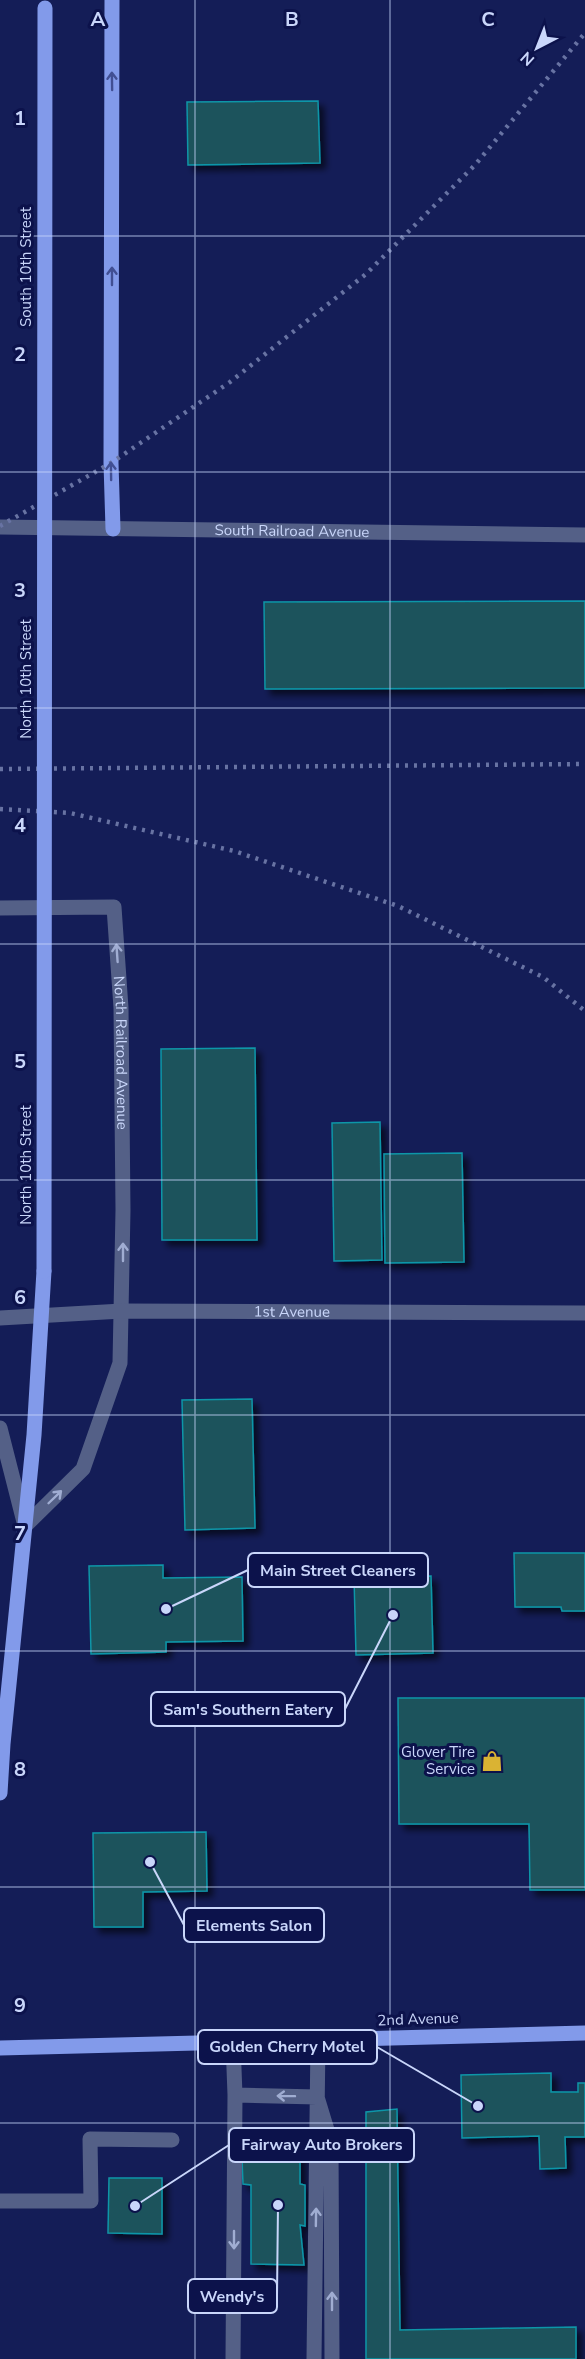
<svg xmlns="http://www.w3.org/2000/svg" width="585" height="2359" font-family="'Nunito Sans',sans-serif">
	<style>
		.building { fill: #1d525b; stroke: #0d96a8; stroke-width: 1.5; filter: url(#shadow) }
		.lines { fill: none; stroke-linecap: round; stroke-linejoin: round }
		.service { stroke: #546087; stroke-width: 15 }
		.minor { stroke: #546087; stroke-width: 15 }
		.primary { stroke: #829aea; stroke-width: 15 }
		.rail { stroke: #6873a3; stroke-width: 4.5; stroke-dasharray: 3 6; stroke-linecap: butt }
		.primary-bridge { stroke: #829aea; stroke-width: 15 }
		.oneway { stroke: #414f93 }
		.oneway2 { stroke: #a0add2 }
		.grid { fill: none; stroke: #c9d6fa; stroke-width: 1.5; stroke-opacity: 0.55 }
		.labels { text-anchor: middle; stroke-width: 6; stroke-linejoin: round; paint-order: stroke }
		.street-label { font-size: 15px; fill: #c9d6fa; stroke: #0c124b }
		.poi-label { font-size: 15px; fill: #c9d6fa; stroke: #0c124b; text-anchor: end }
		.grid-label { font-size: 20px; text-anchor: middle; font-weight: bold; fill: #c9d6fa; stroke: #0c124b; stroke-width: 6; stroke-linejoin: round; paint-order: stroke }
		.leader { fill: none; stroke: #c9d6fa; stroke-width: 2 }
		.callout-dot { fill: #c9d6fa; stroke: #0c124b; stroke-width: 2 }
		.callout { fill: #0c124b; stroke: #c9d6fa; stroke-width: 2 }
		.callout-label { font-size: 16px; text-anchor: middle; font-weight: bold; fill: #c9d6fa }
	</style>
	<defs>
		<filter id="shadow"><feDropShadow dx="5.5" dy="5.5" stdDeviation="3" flood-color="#0009"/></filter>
	</defs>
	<rect width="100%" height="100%" fill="#141d57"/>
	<path class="building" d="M318 101 320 163 188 165 187 102Z
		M585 601V688L265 689 264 602Z
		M255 1048 257 1240H162L161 1049Z
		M380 1122 382 1260 334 1261 332 1123Z
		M462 1153 464 1262 385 1263 384 1154Z
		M252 1399 255 1528 185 1530 182 1400Z
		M514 1553H585V1611H562L561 1607H515Z
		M163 1565V1578L242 1577 243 1641 166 1642V1652L91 1654 89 1566Z
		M431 1576 433 1653 356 1655 354 1577Z
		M398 1698H585V1890H530L529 1824H399Z
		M206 1832 207 1891 143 1892V1927H94L93 1833Z
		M551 2073V2092H578V2083H585V2137H565L566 2168 540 2169 539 2136 462 2138 461 2075Z
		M397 2109 400 2330 576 2327V2359H366V2112Z
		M250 2137 300 2138V2184L305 2185V2226L300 2225 304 2265 251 2264V2185L243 2184 242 2158 253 2156Z
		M109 2178H162V2234L108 2233Z"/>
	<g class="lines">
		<path class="service" d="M233 2042 235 2095
			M0 2201H91L90 2139 172 2140
			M233 2359 235 2095 317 2097 331 2143 332 2359
			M314 2359 318 2040"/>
		<g class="minor">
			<path id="s1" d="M0 527 585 535"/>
			<path id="s2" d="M0 908 114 907 121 1008 123 1210 120 1363 83 1469 25 1526 0 1428"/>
			<path id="s3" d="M0 1318 122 1311 585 1313"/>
		</g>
		<path class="primary" d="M112 0 111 463 113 529
			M0 1793 3 1744 34 1435 44 1271
			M0 2048 585 2033"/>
		<path class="rail" d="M0 526 111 463 230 382 366 274 475 165 585 33
			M0 769 585 764
			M0 809 70 813 234 851 398 906 543 977 585 1011"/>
		<path class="primary-bridge" d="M44 1271 45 8"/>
	</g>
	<defs><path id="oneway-shaft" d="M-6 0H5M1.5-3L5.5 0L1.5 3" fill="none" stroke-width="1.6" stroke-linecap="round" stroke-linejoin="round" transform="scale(1.5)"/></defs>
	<g class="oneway">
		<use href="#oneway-shaft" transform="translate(112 81) rotate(-91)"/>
		<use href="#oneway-shaft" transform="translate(112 276) rotate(-90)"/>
		<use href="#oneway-shaft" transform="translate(111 471) rotate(-91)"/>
	</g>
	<g class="oneway2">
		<use href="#oneway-shaft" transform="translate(117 953) rotate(-94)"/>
		<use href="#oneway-shaft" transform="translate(123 1252) rotate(-90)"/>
		<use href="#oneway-shaft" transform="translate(55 1497) rotate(-44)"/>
		<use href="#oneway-shaft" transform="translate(286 2096) rotate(-179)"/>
		<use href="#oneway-shaft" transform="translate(316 2217) rotate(-89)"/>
		<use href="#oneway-shaft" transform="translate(234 2240) rotate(90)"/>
		<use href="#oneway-shaft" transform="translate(332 2301) rotate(-90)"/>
	</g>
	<path class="grid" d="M195 0V2359M390 0V2359M0 236H585M0 472H585M0 708H585M0 944H585M0 1180H585M0 1415H585M0 1651H585M0 1887H585M0 2123H585"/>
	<defs>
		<symbol id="shop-bare" viewBox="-9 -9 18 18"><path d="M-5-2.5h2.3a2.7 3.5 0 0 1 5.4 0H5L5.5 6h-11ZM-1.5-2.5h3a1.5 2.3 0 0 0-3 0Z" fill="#dab333" stroke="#0c124b" stroke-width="2.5" paint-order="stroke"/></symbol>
	</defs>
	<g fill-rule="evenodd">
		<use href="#shop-bare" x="477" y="1746" width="30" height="30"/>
	</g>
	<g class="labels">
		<g class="street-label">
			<text transform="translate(26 267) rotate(-90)" y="5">South 10th Street</text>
			<text dy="5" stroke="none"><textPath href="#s1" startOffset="292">South Railroad Avenue</textPath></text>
			<text transform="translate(26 679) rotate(-90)" y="5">North 10th Street</text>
			<text dy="5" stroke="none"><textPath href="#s2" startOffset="260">North Railroad Avenue</textPath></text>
			<text transform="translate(26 1165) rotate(-90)" y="5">North 10th Street</text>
			<text dy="5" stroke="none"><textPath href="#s3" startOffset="292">1st Avenue</textPath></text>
			<text transform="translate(418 2019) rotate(-2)" y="5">2nd Avenue</text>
		</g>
		<g class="poi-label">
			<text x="475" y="1757">Glover Tire<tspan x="475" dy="17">Service</tspan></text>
		</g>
	</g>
	<g class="grid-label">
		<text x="98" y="26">A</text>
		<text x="292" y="26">B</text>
		<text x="488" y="26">C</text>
		<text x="20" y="125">1</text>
		<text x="20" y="361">2</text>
		<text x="20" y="597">3</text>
		<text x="20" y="832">4</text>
		<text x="20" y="1068">5</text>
		<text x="20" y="1304">6</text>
		<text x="20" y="1540">7</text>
		<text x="20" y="1776">8</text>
		<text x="20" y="2012">9</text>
	</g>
	<path class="leader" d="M166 1609L248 1570M393 1615L345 1709M150 1862L184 1925M478 2106L377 2047M135 2206L229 2145M278 2205L277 2296"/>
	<g class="callout-dot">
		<circle cx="166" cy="1609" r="6"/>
		<circle cx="393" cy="1615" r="6"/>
		<circle cx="150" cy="1862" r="6"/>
		<circle cx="478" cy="2106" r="6"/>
		<circle cx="135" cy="2206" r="6"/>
		<circle cx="278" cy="2205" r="6"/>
	</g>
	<g class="callout">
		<rect x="248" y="1553" width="180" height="34" rx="6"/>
		<rect x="151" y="1692" width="194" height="34" rx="6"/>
		<rect x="184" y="1908" width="140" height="34" rx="6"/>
		<rect x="198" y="2030" width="179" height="34" rx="6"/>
		<rect x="229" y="2128" width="185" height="34" rx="6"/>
		<rect x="188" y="2279" width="89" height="34" rx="6"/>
	</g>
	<g class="callout-label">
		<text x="338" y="1576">Main Street Cleaners</text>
		<text x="248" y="1715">Sam's Southern Eatery</text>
		<text x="254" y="1931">Elements Salon</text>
		<text x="287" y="2052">Golden Cherry Motel</text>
		<text x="322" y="2150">Fairway Auto Brokers</text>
		<text x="232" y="2302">Wendy's</text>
	</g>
	<g transform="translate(537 48) rotate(222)" stroke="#0c124b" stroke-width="4.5" paint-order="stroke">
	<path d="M0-4.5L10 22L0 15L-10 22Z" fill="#c9d6fa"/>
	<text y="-9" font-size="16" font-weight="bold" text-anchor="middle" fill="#c9d6fa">N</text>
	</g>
</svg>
